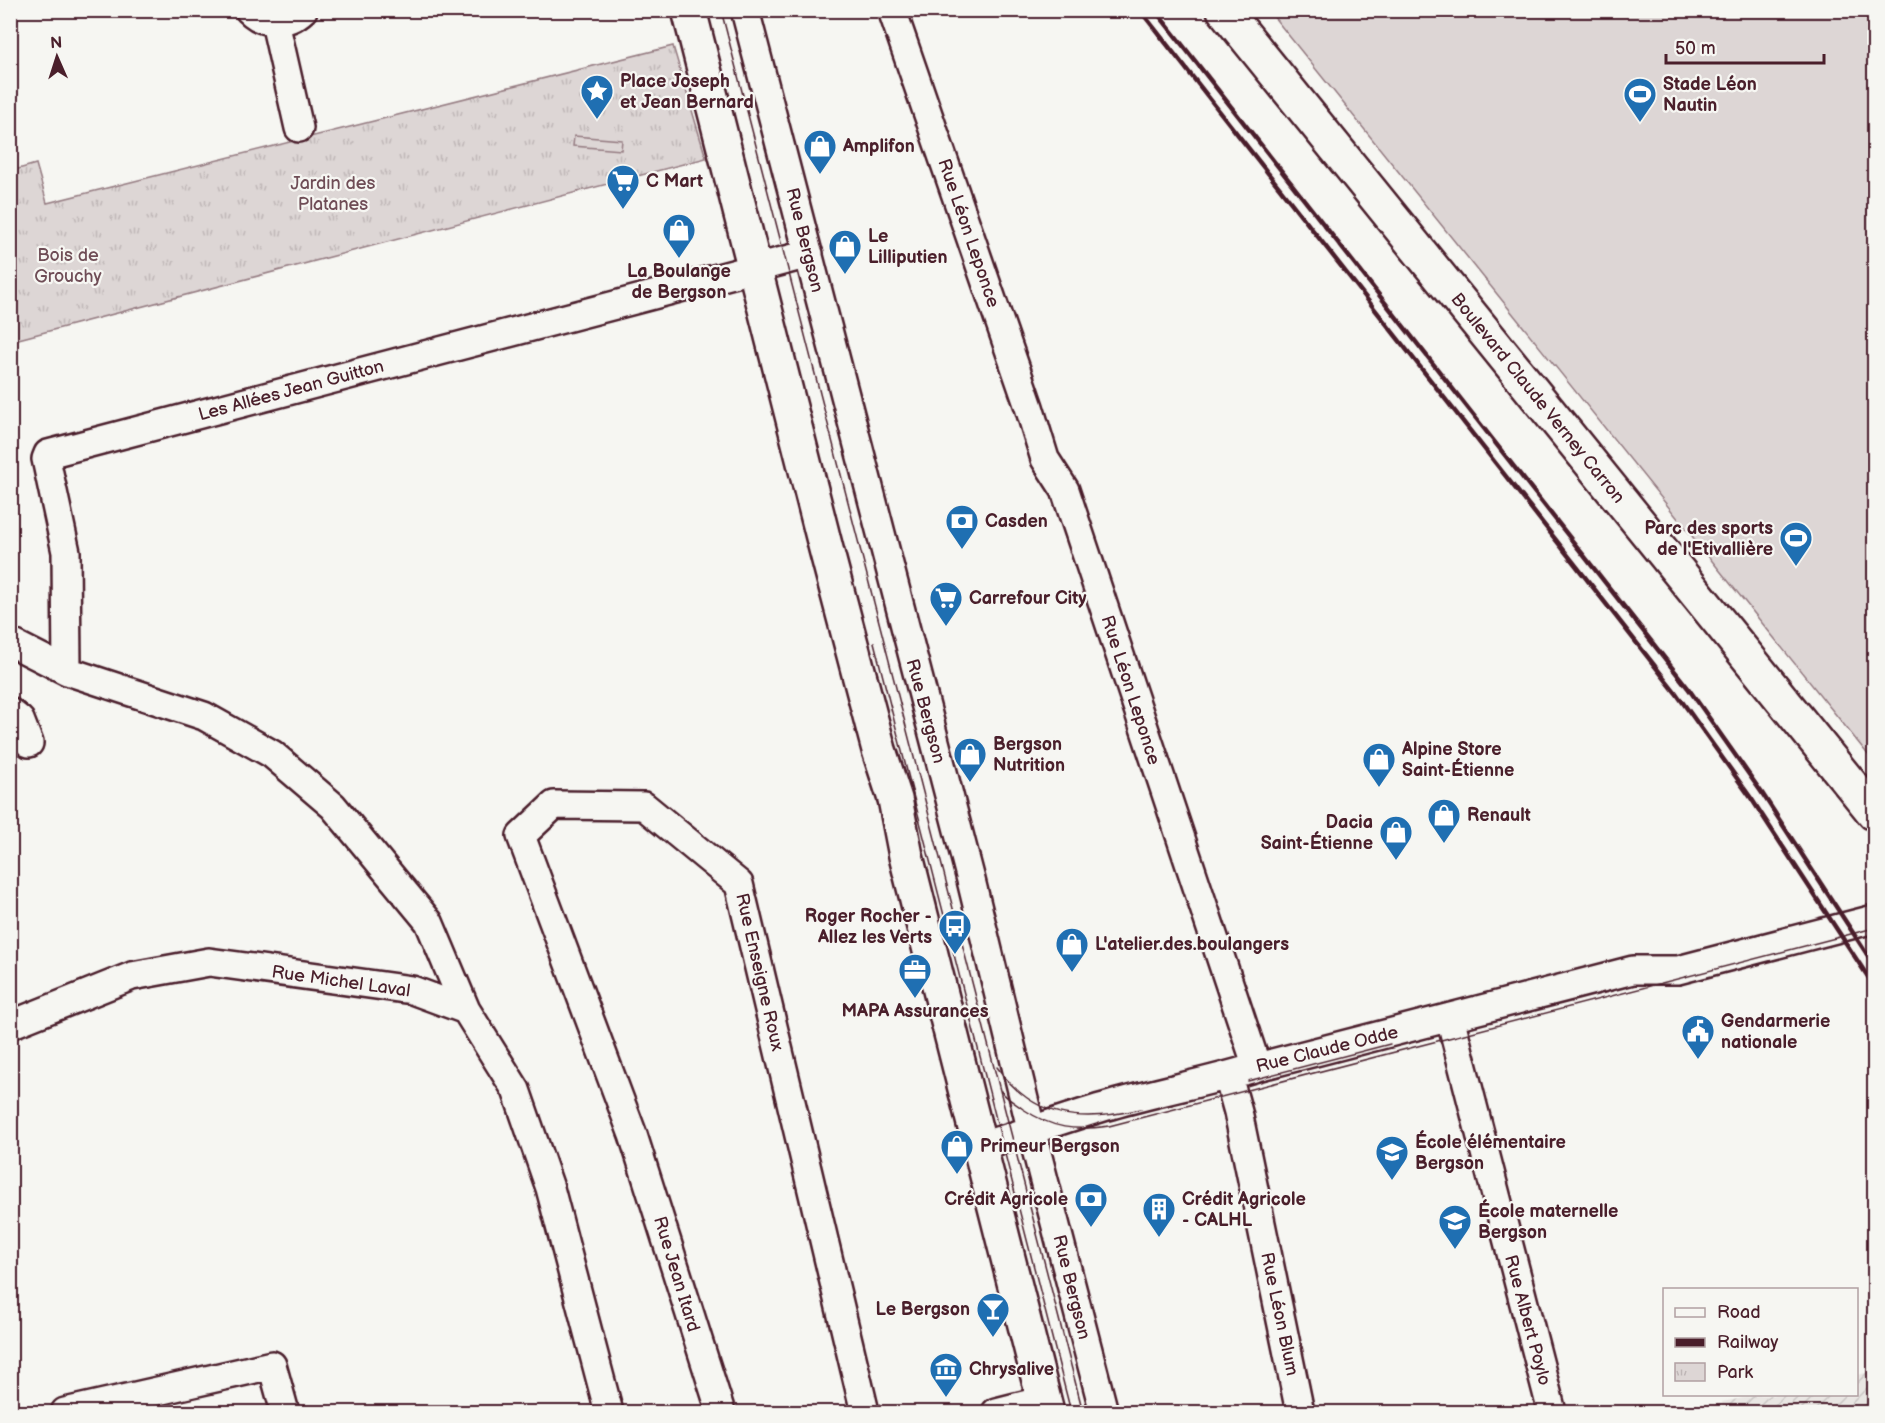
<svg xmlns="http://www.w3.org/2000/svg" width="1885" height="1423" font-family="'Balsamiq Sans',sans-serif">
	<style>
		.industrial { fill: url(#industrial-furrows) }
		.park { fill: url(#park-tufts); stroke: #947a80; stroke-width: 1.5 }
		.garden { fill: #ddd6d5; stroke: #947a80; stroke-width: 1.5 }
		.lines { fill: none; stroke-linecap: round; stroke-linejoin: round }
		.minor-casing { stroke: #4a1f2b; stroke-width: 32 }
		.major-casing { stroke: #4a1f2b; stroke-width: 38 }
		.minor { stroke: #f6f6f2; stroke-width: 27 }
		.major { stroke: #f6f6f2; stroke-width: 33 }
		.tram { stroke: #4a1f2b; stroke-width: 1.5 }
		.rail { stroke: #4a1f2b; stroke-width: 4.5 }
		.labels { text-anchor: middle; stroke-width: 4.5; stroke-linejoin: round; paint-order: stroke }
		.poi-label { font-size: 18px; font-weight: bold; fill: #4a1f2b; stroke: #f6f6f2; text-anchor: start }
		.park-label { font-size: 18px; fill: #6f4d56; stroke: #f6f6f2 }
		.street-label { font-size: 18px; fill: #4a1f2b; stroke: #f6f6f2 }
	</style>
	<defs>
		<pattern id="industrial-furrows" width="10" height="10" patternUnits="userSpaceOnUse" patternTransform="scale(1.5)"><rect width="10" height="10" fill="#e9e6e3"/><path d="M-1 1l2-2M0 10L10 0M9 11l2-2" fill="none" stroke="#c9c5c3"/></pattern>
		<pattern id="park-tufts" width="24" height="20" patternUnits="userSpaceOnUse" patternTransform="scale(1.5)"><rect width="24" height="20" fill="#ddd6d5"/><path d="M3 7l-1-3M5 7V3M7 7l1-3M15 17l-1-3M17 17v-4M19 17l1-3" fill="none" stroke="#bfb7b7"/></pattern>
	</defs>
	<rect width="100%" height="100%" fill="#f6f6f2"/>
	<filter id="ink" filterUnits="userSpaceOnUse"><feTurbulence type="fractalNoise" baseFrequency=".0167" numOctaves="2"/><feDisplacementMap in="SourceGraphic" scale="12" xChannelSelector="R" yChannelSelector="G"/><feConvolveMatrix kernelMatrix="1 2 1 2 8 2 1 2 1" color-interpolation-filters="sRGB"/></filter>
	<g filter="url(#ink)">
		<path class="industrial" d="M1874 1371V1412H1724L1722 1402 1759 1395 1856 1394 1857 1375Z"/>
		<path class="park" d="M673 46 706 158 11 341V171L36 164 47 203Z"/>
		<path class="garden" d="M1269 11H1874V762Z
			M574 136 622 140 621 150 573 146Z"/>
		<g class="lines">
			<defs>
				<path id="minor" d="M249 10C265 26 288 24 303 10
					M745 10 971 880 1037 1153 1104 1412
					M892 10 1029 407 1045 459 1065 490 1257 1067
					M275 22 299 128
					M10 642 67 671 66 552 46 459 48 454 809 254
					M67 671 204 716 272 754 333 806 429 922 466 1010 516 1090 550 1188 609 1412
					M10 712 20 720 29 743
					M1450 1017 1552 1412
					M10 1025 132 976 209 962 412 990 466 1010
					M1228 1076 1238 1112 1300 1412
					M980 1146C1024 1134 1067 1117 1111 1105 1159 1091 1209 1082 1257 1067L1633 970H1678L1874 919
					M65 1412 272 1365 285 1412
					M721 1412 633 1135 521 836 554 805 644 806 739 884 865 1412
					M996 1412 1044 1400"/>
				<path id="major" d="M689 10 826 549 879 750 895 799 906 856 1047 1412
					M1224 10 1874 813"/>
			</defs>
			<use href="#minor" class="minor-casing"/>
			<use href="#major" class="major-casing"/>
			<use href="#minor" class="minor"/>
			<use href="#major" class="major"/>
			<path class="tram" d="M721 10 1083 1412
				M874 642 1071 1412
				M997 1067C1034 1120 1082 1123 1141 1109
				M1248 1081 1390 1044
				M1001 1091C1007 1099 1015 1103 1023 1109 1053 1129 1074 1131 1109 1126L1874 928"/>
			<path class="rail" d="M1140 10 1676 693 1751 798 1874 986
				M1155 10 1688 688 1762 793 1874 965"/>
		</g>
	</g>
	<defs>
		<symbol id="sight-pin" viewBox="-11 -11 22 30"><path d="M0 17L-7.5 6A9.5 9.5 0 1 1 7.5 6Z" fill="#1f6fb2" stroke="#f6f6f2"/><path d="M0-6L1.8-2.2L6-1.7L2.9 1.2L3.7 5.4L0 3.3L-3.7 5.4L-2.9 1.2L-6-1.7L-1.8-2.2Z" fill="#fff"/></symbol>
		<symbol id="stadium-pin" viewBox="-11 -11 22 30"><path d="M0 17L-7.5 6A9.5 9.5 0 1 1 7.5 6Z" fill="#1f6fb2" stroke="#f6f6f2"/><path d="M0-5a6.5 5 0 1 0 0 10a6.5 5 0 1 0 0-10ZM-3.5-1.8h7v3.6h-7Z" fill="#fff"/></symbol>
		<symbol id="shop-pin" viewBox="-11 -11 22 30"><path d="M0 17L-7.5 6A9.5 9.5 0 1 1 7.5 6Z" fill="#1f6fb2" stroke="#f6f6f2"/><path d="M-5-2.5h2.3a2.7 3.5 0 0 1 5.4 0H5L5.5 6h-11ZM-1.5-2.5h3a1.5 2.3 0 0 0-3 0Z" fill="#fff"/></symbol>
		<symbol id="supermarket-pin" viewBox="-11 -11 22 30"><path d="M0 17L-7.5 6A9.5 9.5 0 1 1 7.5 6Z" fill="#1f6fb2" stroke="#f6f6f2"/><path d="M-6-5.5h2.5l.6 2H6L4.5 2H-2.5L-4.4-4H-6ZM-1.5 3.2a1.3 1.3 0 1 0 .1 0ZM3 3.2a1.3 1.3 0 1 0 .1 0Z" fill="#fff"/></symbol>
		<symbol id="bank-pin" viewBox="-11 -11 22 30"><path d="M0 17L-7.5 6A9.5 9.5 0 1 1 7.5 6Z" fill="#1f6fb2" stroke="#f6f6f2"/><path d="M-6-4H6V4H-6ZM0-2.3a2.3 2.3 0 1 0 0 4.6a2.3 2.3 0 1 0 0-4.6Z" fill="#fff"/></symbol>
		<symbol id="bus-pin" viewBox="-11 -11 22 30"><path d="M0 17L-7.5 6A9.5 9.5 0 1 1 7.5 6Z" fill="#1f6fb2" stroke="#f6f6f2"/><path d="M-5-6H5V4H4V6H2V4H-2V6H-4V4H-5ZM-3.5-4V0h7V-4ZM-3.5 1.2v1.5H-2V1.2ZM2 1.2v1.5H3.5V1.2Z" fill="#fff"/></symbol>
		<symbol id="office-pin" viewBox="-11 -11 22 30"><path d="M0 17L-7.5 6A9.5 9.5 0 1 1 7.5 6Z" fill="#1f6fb2" stroke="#f6f6f2"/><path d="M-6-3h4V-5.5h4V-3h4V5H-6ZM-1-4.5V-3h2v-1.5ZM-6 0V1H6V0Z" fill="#fff"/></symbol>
		<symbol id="civic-pin" viewBox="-11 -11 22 30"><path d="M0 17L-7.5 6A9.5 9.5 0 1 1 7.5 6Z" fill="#1f6fb2" stroke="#f6f6f2"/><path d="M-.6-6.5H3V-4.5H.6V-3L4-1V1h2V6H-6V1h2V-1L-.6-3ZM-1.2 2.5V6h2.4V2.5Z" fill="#fff"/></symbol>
		<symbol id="school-pin" viewBox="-11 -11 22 30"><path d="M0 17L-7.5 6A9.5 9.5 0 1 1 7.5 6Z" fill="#1f6fb2" stroke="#f6f6f2"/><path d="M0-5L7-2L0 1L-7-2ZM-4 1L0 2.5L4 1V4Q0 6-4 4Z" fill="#fff"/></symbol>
		<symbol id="building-pin" viewBox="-11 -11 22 30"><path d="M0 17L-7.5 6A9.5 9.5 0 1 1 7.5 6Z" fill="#1f6fb2" stroke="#f6f6f2"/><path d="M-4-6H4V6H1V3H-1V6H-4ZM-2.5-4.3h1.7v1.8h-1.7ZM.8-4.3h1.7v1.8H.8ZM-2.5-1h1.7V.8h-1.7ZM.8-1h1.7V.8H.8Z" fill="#fff"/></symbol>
		<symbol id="bar-pin" viewBox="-11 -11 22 30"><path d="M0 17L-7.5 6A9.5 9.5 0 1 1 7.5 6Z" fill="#1f6fb2" stroke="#f6f6f2"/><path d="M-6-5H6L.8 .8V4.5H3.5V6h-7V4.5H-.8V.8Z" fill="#fff"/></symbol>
		<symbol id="museum-pin" viewBox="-11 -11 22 30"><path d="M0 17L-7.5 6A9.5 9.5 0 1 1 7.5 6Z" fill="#1f6fb2" stroke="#f6f6f2"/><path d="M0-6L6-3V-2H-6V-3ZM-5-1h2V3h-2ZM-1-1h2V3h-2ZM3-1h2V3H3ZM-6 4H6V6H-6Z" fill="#fff"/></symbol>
	</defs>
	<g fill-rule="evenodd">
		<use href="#sight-pin" x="578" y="72" width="38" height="52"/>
		<use href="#stadium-pin" x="1621" y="75" width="38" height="52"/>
		<use href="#shop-pin" x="801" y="127" width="38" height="52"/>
		<use href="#supermarket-pin" x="604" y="162" width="38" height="52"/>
		<use href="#shop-pin" x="660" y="211" width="38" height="52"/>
		<use href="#shop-pin" x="826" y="227" width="38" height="52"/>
		<use href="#bank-pin" x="943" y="502" width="38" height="52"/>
		<use href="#stadium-pin" x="1777" y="519" width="38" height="52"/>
		<use href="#supermarket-pin" x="927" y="579" width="38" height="52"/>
		<use href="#shop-pin" x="951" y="735" width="38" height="52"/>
		<use href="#shop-pin" x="1360" y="740" width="38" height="52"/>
		<use href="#shop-pin" x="1425" y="796" width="38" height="52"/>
		<use href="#shop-pin" x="1377" y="813" width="38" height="52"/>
		<use href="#bus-pin" x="936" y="907" width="38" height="52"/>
		<use href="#shop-pin" x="1053" y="925" width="38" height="52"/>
		<use href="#office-pin" x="896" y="951" width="38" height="52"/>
		<use href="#civic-pin" x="1679" y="1012" width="38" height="52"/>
		<use href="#shop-pin" x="938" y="1127" width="38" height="52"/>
		<use href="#school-pin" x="1373" y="1133" width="38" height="52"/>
		<use href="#bank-pin" x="1072" y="1180" width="38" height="52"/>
		<use href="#building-pin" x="1140" y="1190" width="38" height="52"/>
		<use href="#school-pin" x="1436" y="1202" width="38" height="52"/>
		<use href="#bar-pin" x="974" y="1290" width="38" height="52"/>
		<use href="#museum-pin" x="927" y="1350" width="38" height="52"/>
	</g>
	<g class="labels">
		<g class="poi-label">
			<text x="620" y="87">Place Joseph<tspan x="620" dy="21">et Jean Bernard</tspan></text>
			<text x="1663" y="90">Stade Léon<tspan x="1663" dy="21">Nautin</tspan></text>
			<text x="843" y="152">Amplifon</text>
			<text x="646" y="187">C Mart</text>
			<text x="868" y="242">Le<tspan x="868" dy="21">Lilliputien</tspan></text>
			<text x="679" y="277" text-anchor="middle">La Boulange<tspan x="679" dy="21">de Bergson</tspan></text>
			<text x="985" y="527">Casden</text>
			<text x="1773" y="534" text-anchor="end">Parc des sports<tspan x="1773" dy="21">de l'Etivallière</tspan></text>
			<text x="969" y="604">Carrefour City</text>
			<text x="993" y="750">Bergson<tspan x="993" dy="21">Nutrition</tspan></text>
			<text x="1402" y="755">Alpine Store<tspan x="1402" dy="21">Saint-Étienne</tspan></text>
			<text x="1467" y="821">Renault</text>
			<text x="1373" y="828" text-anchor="end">Dacia<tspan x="1373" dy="21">Saint-Étienne</tspan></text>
			<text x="932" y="922" text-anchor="end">Roger Rocher -<tspan x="932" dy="21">Allez les Verts</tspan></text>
			<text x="1095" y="950">L'atelier.des.boulangers</text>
			<text x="915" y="1017" text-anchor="middle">MAPA Assurances</text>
			<text x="1721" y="1027">Gendarmerie<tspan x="1721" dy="21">nationale</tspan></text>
			<text x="1415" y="1148">École élémentaire<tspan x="1415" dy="21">Bergson</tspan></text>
			<text x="980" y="1152">Primeur Bergson</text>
			<text x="1068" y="1205" text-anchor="end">Crédit Agricole</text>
			<text x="1182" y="1205">Crédit Agricole<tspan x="1182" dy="21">- CALHL</tspan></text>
			<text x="1478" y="1217">École maternelle<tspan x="1478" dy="21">Bergson</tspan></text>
			<text x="970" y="1315" text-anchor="end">Le Bergson</text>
			<text x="969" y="1375">Chrysalive</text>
		</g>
		<g class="park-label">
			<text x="333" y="189">Jardin des<tspan x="333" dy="21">Platanes</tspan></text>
			<text x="68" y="261">Bois de<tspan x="68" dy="21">Grouchy</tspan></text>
		</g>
		<g class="street-label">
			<text transform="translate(969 233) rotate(71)" y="6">Rue Léon Leponce</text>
			<text transform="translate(805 240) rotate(76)" y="6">Rue Bergson</text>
			<text transform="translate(291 390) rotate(-15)" y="6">Les Allées Jean Guitton</text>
			<text transform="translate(1538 398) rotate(51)" y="6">Boulevard Claude Verney Carron</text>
			<text transform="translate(1131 690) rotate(72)" y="6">Rue Léon Leponce</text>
			<text transform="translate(926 711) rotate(75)" y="6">Rue Bergson</text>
			<text transform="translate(760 972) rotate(77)" y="6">Rue Enseigne Roux</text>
			<text transform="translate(341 981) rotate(8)" y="6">Rue Michel Laval</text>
			<text transform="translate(1327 1049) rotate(-14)" y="6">Rue Claude Odde</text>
			<text transform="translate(677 1274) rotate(73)" y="6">Rue Jean Itard</text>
			<text transform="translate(1072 1287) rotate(76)" y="6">Rue Bergson</text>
			<text transform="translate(1280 1314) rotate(78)" y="6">Rue Léon Blum</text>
			<text transform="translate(1528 1320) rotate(75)" y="6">Rue Albert Poylo</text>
		</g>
	</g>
	<rect width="1885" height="1423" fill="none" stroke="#f6f6f2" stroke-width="36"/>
	<rect x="18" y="18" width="1849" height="1387" fill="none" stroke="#4a1f2b" stroke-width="2" filter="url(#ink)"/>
	<rect x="1663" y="1288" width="195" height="108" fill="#f6f6f2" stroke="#b1a0a2" stroke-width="1.5"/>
	<rect x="1675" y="1308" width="30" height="9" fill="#f6f6f2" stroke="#b1a0a2" stroke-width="1.5"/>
	<text x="1717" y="1318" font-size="18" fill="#4a1f2b">Road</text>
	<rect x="1675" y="1338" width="30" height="9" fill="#4a1f2b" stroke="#b1a0a2" stroke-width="1.5"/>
	<text x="1717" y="1348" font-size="18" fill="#4a1f2b">Railway</text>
	<rect x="1675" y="1363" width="30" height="18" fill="url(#park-tufts)" stroke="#b1a0a2" stroke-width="1.5"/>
	<text x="1717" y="1378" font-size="18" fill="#4a1f2b">Park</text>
	<g transform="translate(57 57) rotate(357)" stroke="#f6f6f2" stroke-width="4.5" paint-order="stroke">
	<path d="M0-4.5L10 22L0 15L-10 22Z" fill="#4a1f2b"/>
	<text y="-9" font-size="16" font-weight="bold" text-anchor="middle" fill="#4a1f2b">N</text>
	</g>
	<path d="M1666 54v9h158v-9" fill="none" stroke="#4a1f2b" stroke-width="3"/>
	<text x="1675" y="54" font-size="18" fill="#4a1f2b" stroke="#f6f6f2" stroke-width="4.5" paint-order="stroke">50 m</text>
</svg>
